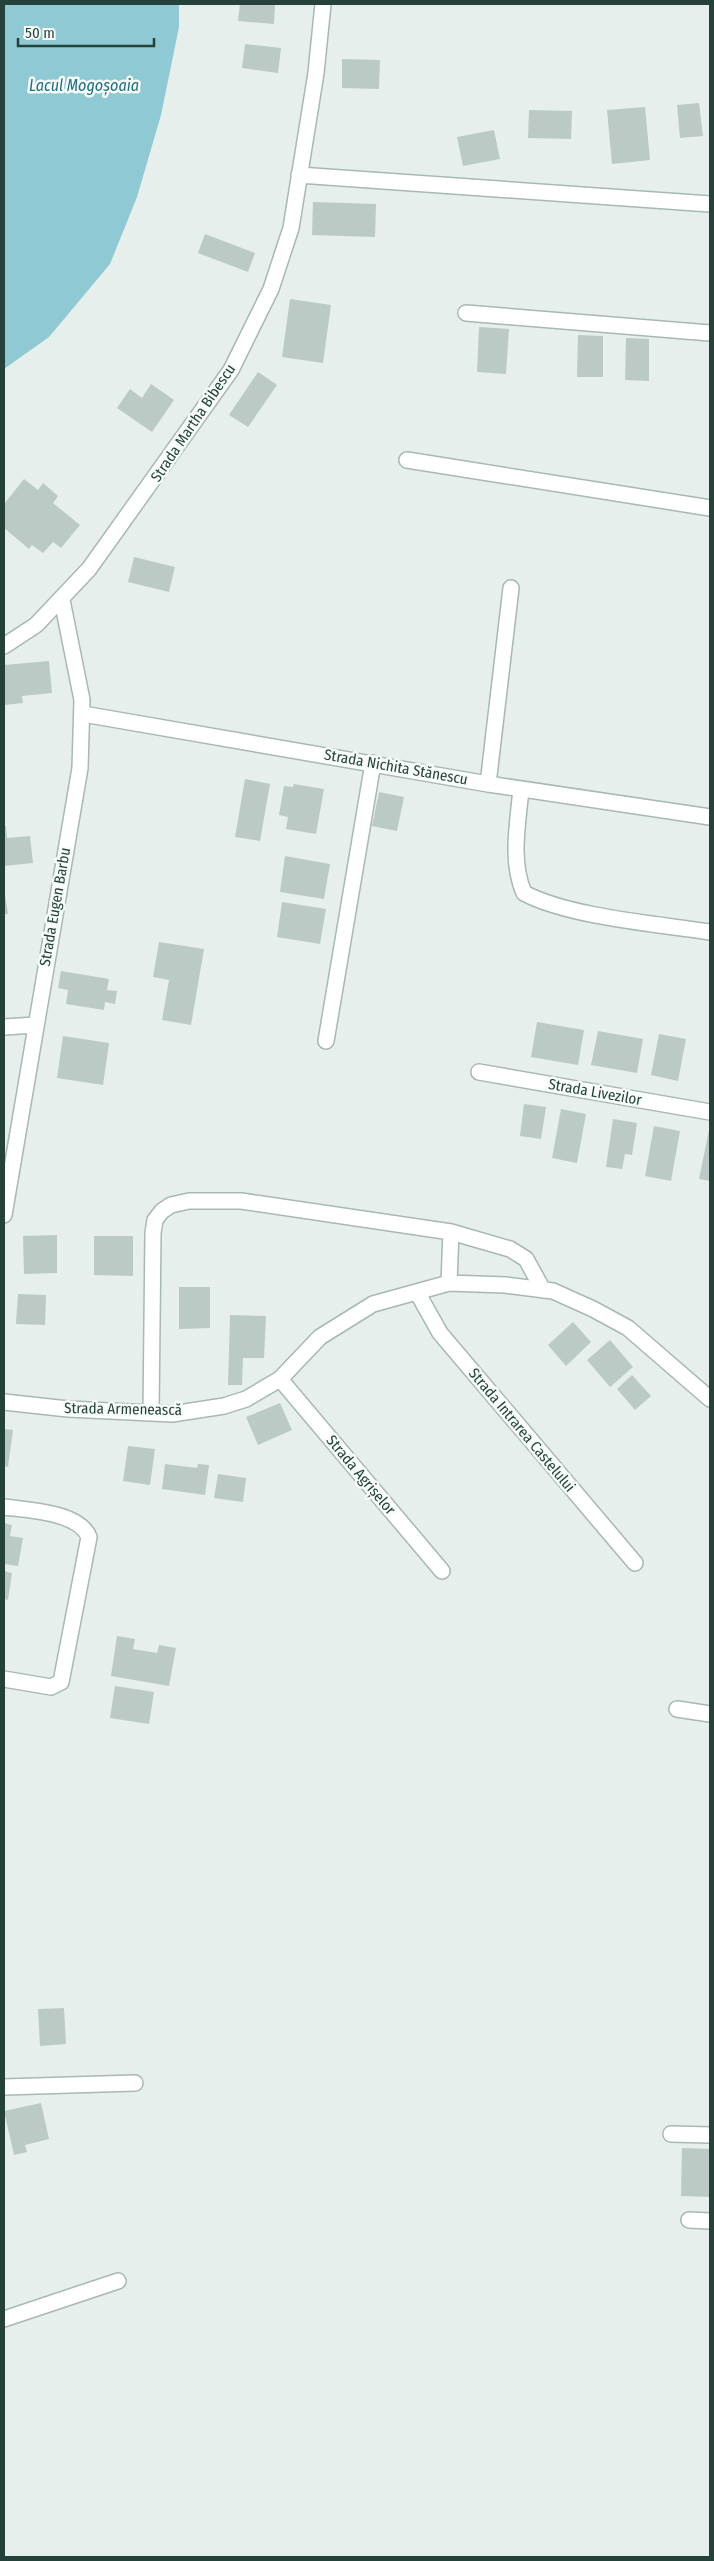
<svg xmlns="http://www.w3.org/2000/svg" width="714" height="2561" font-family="'Fira Sans Condensed',sans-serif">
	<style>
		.water { fill: #8ec9d4 }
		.building { fill: #bbcac4 }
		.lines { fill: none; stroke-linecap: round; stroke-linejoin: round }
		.street-casing { stroke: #a8b8b2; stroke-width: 18 }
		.street { stroke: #fff; stroke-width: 15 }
		.labels { text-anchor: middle; stroke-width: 5; stroke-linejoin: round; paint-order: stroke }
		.street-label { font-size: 15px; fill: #24423a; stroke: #f7fbf9 }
		.water-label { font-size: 16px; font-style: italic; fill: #1c6f80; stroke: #f7fbf9 }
	</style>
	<rect width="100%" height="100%" fill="#e6efeb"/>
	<path class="water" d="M4 4H179V27L161 115 137 197 110 264 49 337 4 369Z"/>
	<path class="building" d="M240 4H275L274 24 238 21Z
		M245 44 281 48 278 73 242 68Z
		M342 59 380 60 379 89 342 88Z
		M699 103 703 136 680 138 677 105Z
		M645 107 650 160 612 164 607 110Z
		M529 110 572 111 571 139 528 138Z
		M494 130 500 159 463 166 457 137Z
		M313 202 376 204 375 237 312 235Z
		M205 234 255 253 248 272 198 253Z
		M290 299 331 305 323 363 282 357Z
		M479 327 509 329 506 374 477 372Z
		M578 335 603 336V377H577Z
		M626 338 649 339V381L625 380Z
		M258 372 277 385 248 427 229 415Z
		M151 384 174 400 152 432 117 408 130 389 142 398Z
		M24 479 38 490 43 483 58 496 53 503 80 525 61 548 53 542 43 553 32 545 29 549 4 528V504Z
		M134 557 175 567 169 592 128 582Z
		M49 661 52 693 22 696 23 703 4 705V665Z
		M245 779 270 784 260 841 235 837Z
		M294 784 324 789 316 834 286 829 288 817 279 815 284 786 293 787Z
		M379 792 404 797 397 831 372 826Z
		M4 826H6L7 838 30 836 33 863 4 866Z
		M285 856 330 864 324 899 280 892Z
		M4 888 8 914H4Z
		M282 902 326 909 320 944 277 937Z
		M159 942 204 949 191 1025 162 1020 169 980 153 977Z
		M61 971 109 979 107 990 117 991 115 1004 105 1002 104 1010 66 1004 68 990 58 988Z
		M537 1022 584 1030 578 1065 531 1057Z
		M598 1031 643 1039 637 1073 591 1065Z
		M659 1034 686 1039 678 1081 651 1075Z
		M63 1036 109 1043 103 1085 57 1078Z
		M524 1104 546 1107 541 1139 520 1136Z
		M561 1109 586 1114 577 1163 552 1158Z
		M613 1119 637 1123 632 1155 625 1154 622 1169 606 1167Z
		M654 1126 680 1131 671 1181 645 1176Z
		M709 1130 710 1131V1181L699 1179Z
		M57 1235V1273L24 1274 23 1236Z
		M94 1236H133V1276L94 1275Z
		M179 1287H210V1328L179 1329Z
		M18 1294 46 1295 45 1325 16 1324Z
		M230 1315 266 1316 264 1358H243L242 1385H228Z
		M573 1322 591 1342 566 1366 548 1345Z
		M610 1340 633 1367 610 1387 587 1360Z
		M632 1375 651 1396 635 1410 617 1389Z
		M280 1403 292 1430 258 1445 246 1417Z
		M4 1429 13 1430 8 1467 4 1466Z
		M128 1446 155 1449 150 1485 123 1481Z
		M165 1464 197 1468 198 1464 209 1465 205 1495 162 1489Z
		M218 1474 246 1478 243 1502 214 1498Z
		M4 1523 12 1525 10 1536 23 1538 18 1566 4 1564Z
		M4 1571 12 1573 8 1600 4 1599Z
		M117 1636 135 1639 133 1649 157 1653 159 1645 176 1648 169 1686 111 1676Z
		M115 1686 154 1692 149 1724 110 1718Z
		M64 2008 66 2044 40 2046 38 2009Z
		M41 2103 49 2139 25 2145 27 2152 14 2155 4 2111Z
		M682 2148 710 2149V2197L681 2196Z"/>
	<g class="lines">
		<defs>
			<path id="street" d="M299 175 710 204
				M466 313 710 333
				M407 460 710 508
				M4 646 36 625 89 569 231 370 271 289 291 228 316 73 323 4
				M83 714 488 784 710 817
				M488 784 511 588
				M521 789C518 823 510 861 524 893 569 917 658 924 710 932
				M4 1027 35 1025
				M326 1041 373 763
				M479 1072 710 1112
				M4 1215 80 768 82 700 62 600
				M449 1283 451 1232
				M417 1292 440 1333 635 1563
				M280 1379 442 1571
				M4 1402 68 1409 172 1414 224 1406 246 1399 280 1379 320 1337 373 1304 449 1283 505 1285 553 1291 593 1309 628 1328 710 1399
				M151 1413 153 1233 155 1220 162 1211 171 1205 189 1201H241L451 1232 510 1249 526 1259 543 1290
				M4 1507C28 1510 79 1512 89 1537L61 1682 51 1687 4 1679
				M677 1709 710 1714
				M4 2087 135 2083
				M671 2134 710 2135
				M689 2220 710 2221
				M4 2319 118 2281"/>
		</defs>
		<use href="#street" class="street-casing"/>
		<use href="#street" class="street"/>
	</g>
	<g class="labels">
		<g class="street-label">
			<text transform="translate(193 423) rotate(-56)" y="5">Strada Martha Bibescu</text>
			<text transform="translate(396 767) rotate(10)" y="5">Strada Nichita Stănescu</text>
			<text transform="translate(55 907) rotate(-80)" y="5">Strada Eugen Barbu</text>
			<text transform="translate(595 1092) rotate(10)" y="5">Strada Livezilor</text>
			<text transform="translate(123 1409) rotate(1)" y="5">Strada Armenească</text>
			<text transform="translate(522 1430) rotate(50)" y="5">Strada Intrarea Castelului</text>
			<text transform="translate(361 1475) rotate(50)" y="5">Strada Agrișelor</text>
		</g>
		<g class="water-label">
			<text x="84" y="91">Lacul Mogoșoaia</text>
		</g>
	</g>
	<rect width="714" height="2561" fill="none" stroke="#24423a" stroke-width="10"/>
	<path d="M18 38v8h136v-8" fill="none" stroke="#24423a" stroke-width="2.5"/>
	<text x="25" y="38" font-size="15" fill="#24423a" stroke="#f7fbf9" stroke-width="4" paint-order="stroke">50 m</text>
</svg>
